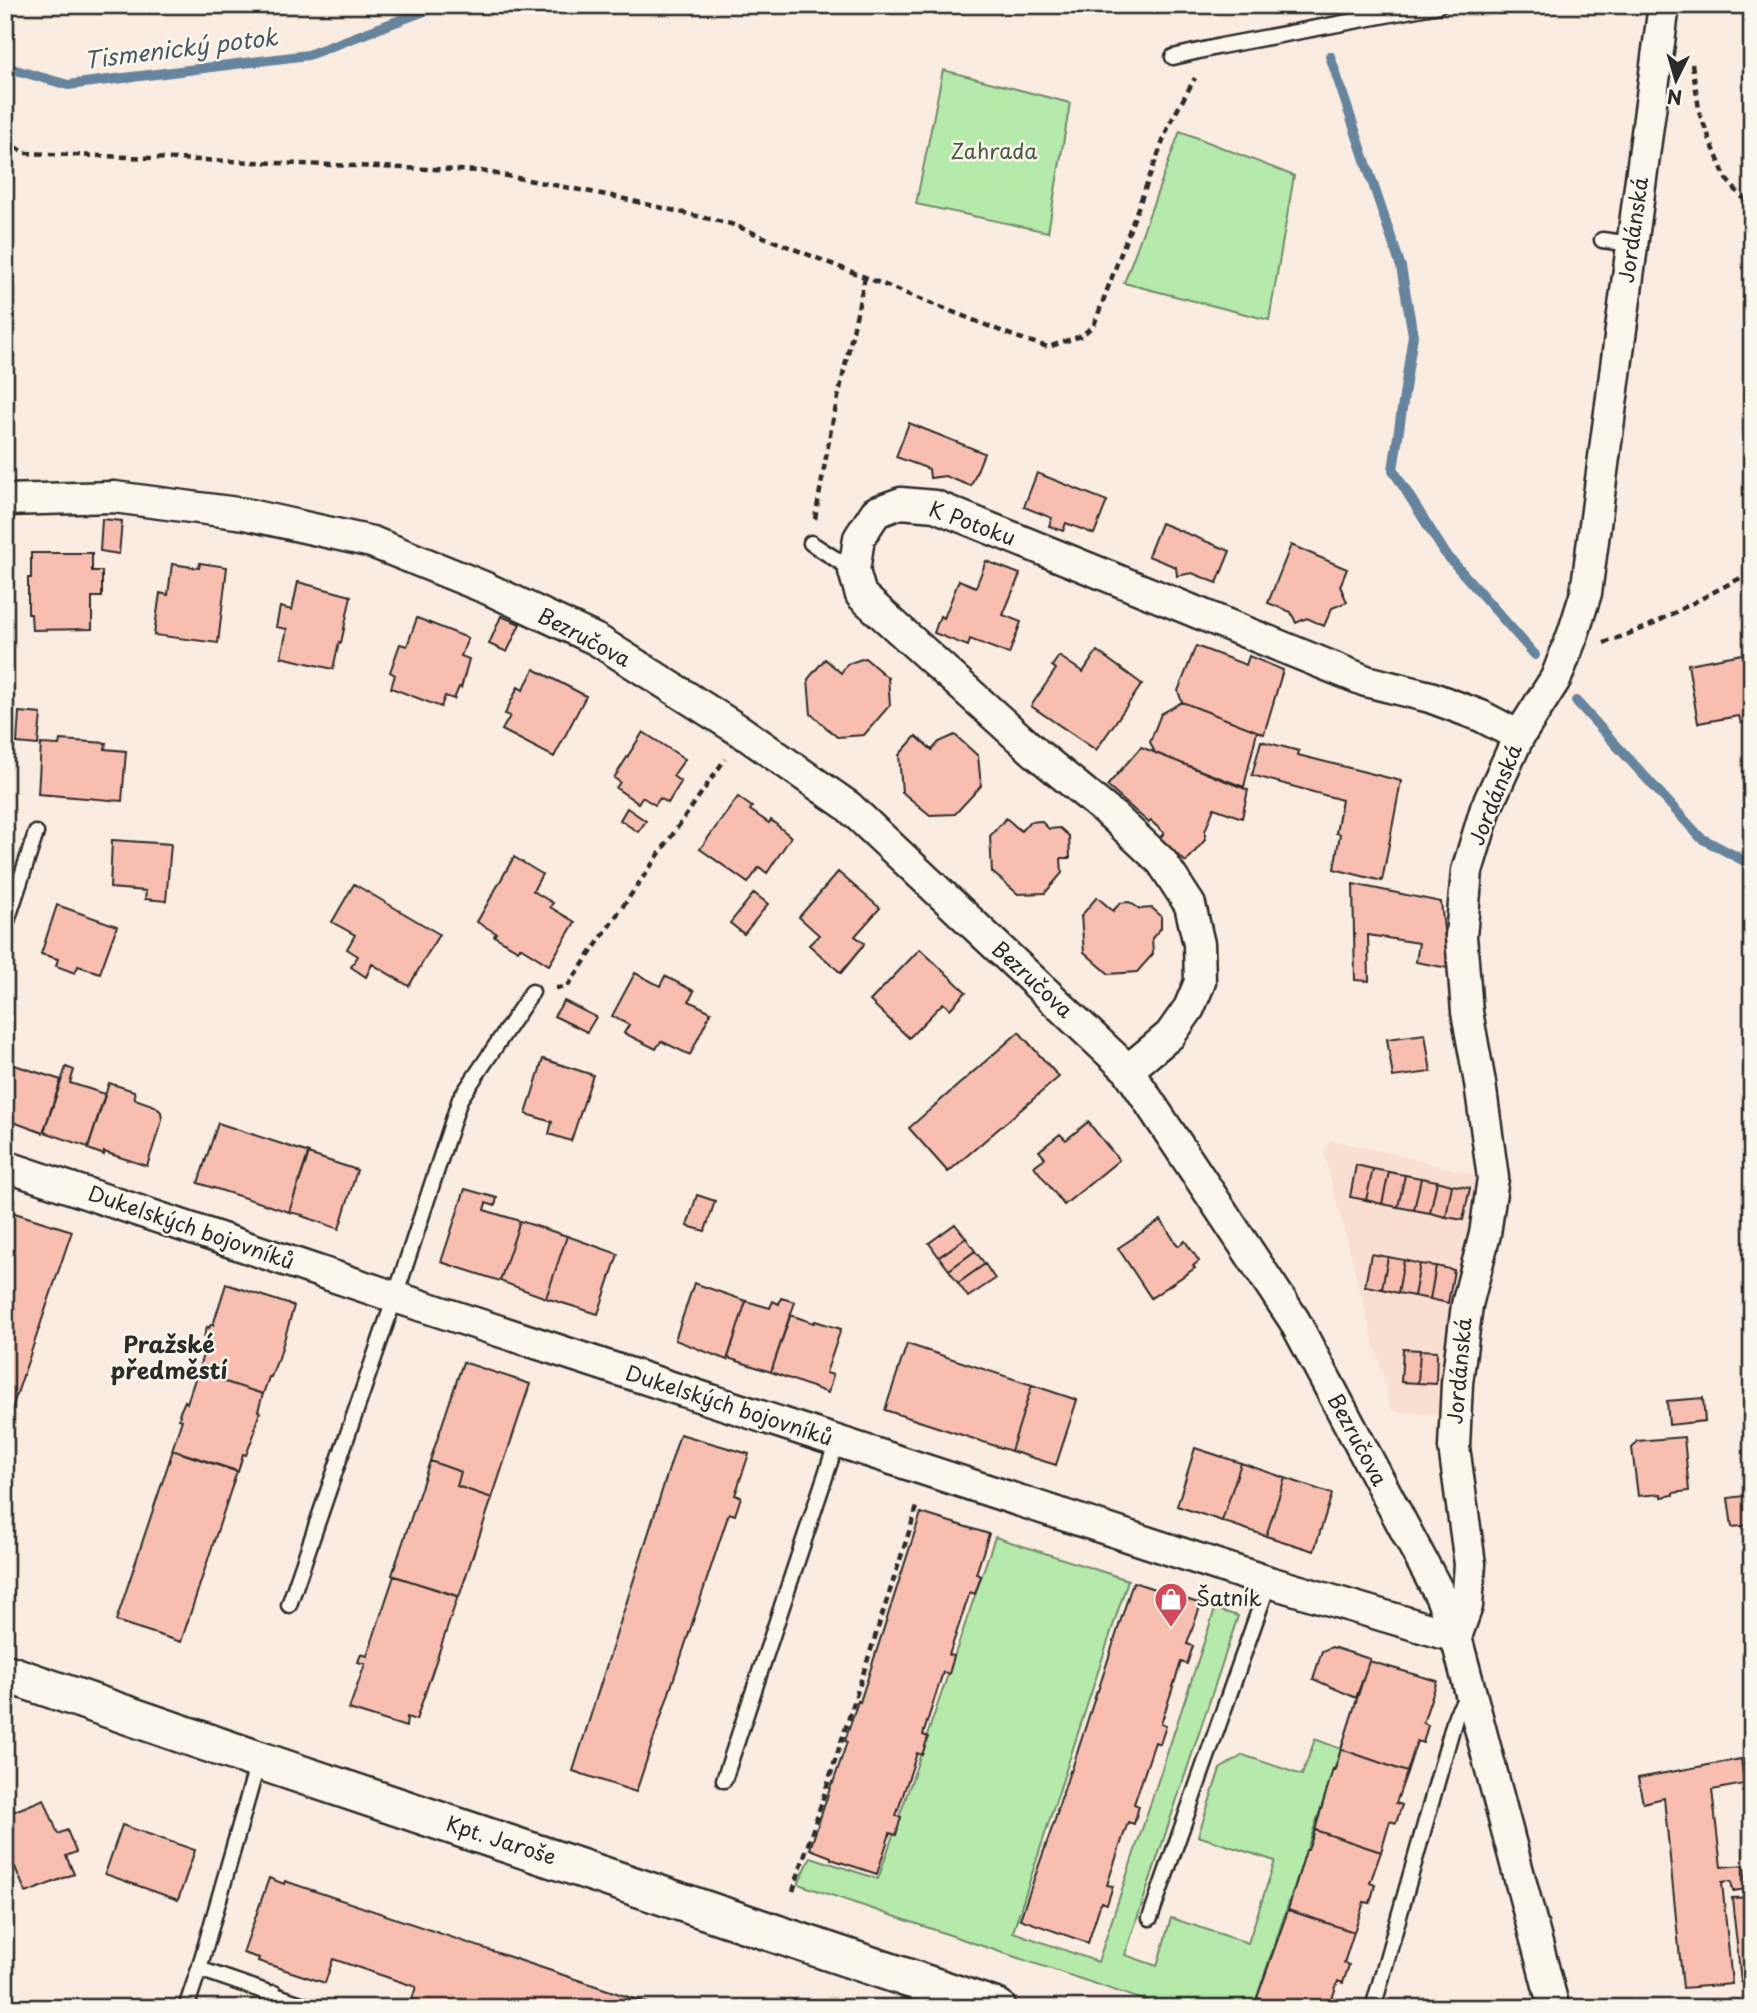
<svg xmlns="http://www.w3.org/2000/svg" width="1757" height="2013" font-family="'Playpen Sans',sans-serif">
	<style>
		.built { fill: #f9ded2 }
		.green { fill: #b6eaab; stroke: #708a6b; stroke-width: 2 }
		.lines { fill: none; stroke-linecap: round; stroke-linejoin: round }
		.stream { stroke: #66849d; stroke-width: 10 }
		.building { fill: #f8bfb0; stroke: #2b2b2b; stroke-width: 2 }
		.service-casing { stroke: #2b2b2b; stroke-width: 19 }
		.minor-casing { stroke: #2b2b2b; stroke-width: 35 }
		.tertiary-casing { stroke: #2b2b2b; stroke-width: 42 }
		.path { stroke: #2b2b2b; stroke-width: 4.5; stroke-dasharray: 7 5; stroke-linecap: butt }
		.service { stroke: #fbf7ec; stroke-width: 14 }
		.minor { stroke: #fbf7ec; stroke-width: 30 }
		.tertiary { stroke: #fbf7ec; stroke-width: 37 }
		.labels { text-anchor: middle; stroke-width: 5; stroke-linejoin: round; paint-order: stroke }
		.park-label { font-size: 21px; fill: #4e5b4b; stroke: #fbf7ec }
		.street-label { font-size: 21px; fill: #2b2b2b; stroke: #fbf7ec }
		.poi-label { font-size: 21px; fill: #2b2b2b; stroke: #fbf7ec; text-anchor: start }
		.water-label { font-size: 23px; font-style: italic; fill: #485764; stroke: #fbf7ec }
		.neighbourhood-label { font-size: 23px; font-weight: bold; fill: #2b2b2b; stroke: #fbf7ec }
	</style>
	<rect width="100%" height="100%" fill="#faece0"/>
	<filter id="ink" filterUnits="userSpaceOnUse"><feTurbulence type="fractalNoise" baseFrequency=".0143" numOctaves="2"/><feDisplacementMap in="SourceGraphic" scale="14" xChannelSelector="R" yChannelSelector="G"/><feConvolveMatrix kernelMatrix="1 2 1 2 8 2 1 2 1" color-interpolation-filters="sRGB"/></filter>
	<g filter="url(#ink)">
		<path class="built" d="M1330 1140 1399 1155 1480 1177 1441 1416 1392 1411 1324 1155Z"/>
		<path class="green" d="M943 70 1070 103 1048 232 916 204Z
			M1180 131 1294 176 1269 320 1124 283Z
			M995 1537 1128 1580 1013 1932 1098 1962 1215 1609 1238 1616 1125 1955 1157 1966 1171 1918 1248 1943 1275 1861 1198 1836 1220 1769 1243 1755 1302 1775 1315 1739 1341 1749 1253 2008H1167L798 1884 811 1857 878 1879Z"/>
		<g class="lines">
			<path class="stream" d="M1330 56 1401 267 1413 335 1393 470 1445 553 1535 655
				M5 67 68 85 308 55 440 5
				M1576 701 1701 838 1752 865"/>
		</g>
		<path class="building" d="M909 423 984 453 971 486 945 476 930 478 929 469 896 457Z
			M1037 473 1107 501 1094 534 1066 523 1063 531 1049 526 1052 518 1024 507Z
			M102 519 122 521 119 554 100 551Z
			M1161 523 1230 551 1217 583 1192 573 1177 576 1176 567 1148 556Z
			M1291 545 1347 569 1340 586 1347 602 1332 608 1324 626 1307 618 1296 623 1291 612 1268 603Z
			M31 553H92V571H102V597H92V629L32 630 31 614H28V578H31Z
			M986 561 1020 574 1003 615 1021 622 1009 654 970 639 968 646 934 633 940 616 944 618 959 580 976 587Z
			M200 563 227 567 218 643 154 635 160 593 168 595 172 564 199 568Z
			M298 582 351 596 341 643 339 642 333 669 281 657 287 629 276 627 280 607 292 610Z
			M501 616 520 624 507 652 489 644Z
			M417 618 468 638 461 656 469 659 461 688 459 687 454 699 445 696 441 707 391 688 395 675 390 672 400 644 407 646Z
			M1196 646 1246 665 1249 656 1283 670 1264 734 1182 702 1178 691Z
			M1097 651 1142 684 1096 750 1031 706 1056 669 1052 666 1059 656 1083 672Z
			M1748 653 1752 676V713L1748 714 1750 721 1741 723 1739 716 1698 723 1688 664Z
			M865 658 888 678 890 705 864 735 837 737 811 714 808 679 825 659 841 673 847 664Z
			M534 669 586 696 554 757 502 730 510 716 505 714 518 687 523 690Z
			M1182 702 1257 731 1244 787 1155 753 1150 742 1161 714Z
			M19 712 41 714 38 745 17 743Z
			M643 732 685 759 673 776 681 782 668 803 660 798 655 805 642 797 638 803 616 788 620 782 614 778Z
			M955 735 978 756 981 786 955 814 930 815 902 792 899 755 916 736 932 750 939 742Z
			M60 740 106 743 105 749 126 751 122 801 38 794 41 744 59 745Z
			M1261 741 1299 751 1298 755 1401 781 1382 881 1334 869 1340 834 1336 833 1342 800 1252 775Z
			M1141 747 1248 790 1242 818 1214 808 1205 831V840L1186 862 1159 839 1164 833 1151 821 1149 823 1107 786Z
			M738 797 752 807 750 810 769 823 771 820 791 837 767 873 759 867 748 883 700 849Z
			M627 808 646 821 638 832 620 820Z
			M1006 818 1021 831 1029 822 1041 821 1049 829 1060 828 1069 836 1070 858H1061L1062 873 1045 893 1018 894 992 872 990 836Z
			M112 840 171 844 166 901 145 899 146 891 110 888Z
			M514 857 542 874 533 891 553 903 550 907 575 922 549 965 520 947 518 950 494 936 496 933 477 922Z
			M838 872 880 908 855 936 864 943 863 946 841 973 809 945 819 935 799 917Z
			M354 884 439 934 409 986 372 964 366 977 351 967 358 956 347 949 355 935 332 922Z
			M1353 884 1441 902 1448 968 1416 962 1419 943 1368 935 1369 981 1355 980Z
			M754 893 768 904 744 934 730 923Z
			M1097 897 1113 911 1120 903 1129 902 1140 909 1152 908 1161 916V928L1152 938 1153 954 1137 972 1109 974 1084 952 1081 916Z
			M57 905 117 926 100 973 78 966 75 973 56 966 58 959 41 954Z
			M920 949 966 992 950 1009 943 1003 909 1038 870 1001Z
			M635 973 660 986 665 976 694 991 689 1001 711 1012 690 1055 661 1041 656 1049 624 1033 629 1025 612 1016Z
			M564 1001 596 1017 587 1032 554 1016Z
			M1019 1032 1059 1077 948 1172 909 1128Z
			M1425 1034 1431 1072 1393 1077 1387 1039Z
			M543 1059 593 1075 571 1141 549 1134 552 1122 526 1114Z
			M5 1062 61 1080 43 1133 5 1119Z
			M66 1067 74 1070 70 1083 105 1094 88 1147 44 1132Z
			M109 1083 134 1091 135 1099 155 1106 161 1112 162 1120 147 1166 104 1152V1155L88 1149Z
			M1088 1122 1119 1160 1064 1205 1034 1166 1045 1158 1039 1151 1060 1134 1066 1140Z
			M218 1123 309 1153 289 1212 198 1183Z
			M308 1154 357 1170 339 1229 302 1216 303 1215 289 1212Z
			M1356 1165 1373 1169 1366 1200 1350 1197Z
			M1373 1169 1389 1172 1382 1204 1366 1200Z
			M1389 1172 1405 1175 1398 1207 1382 1204Z
			M1405 1175 1421 1178 1414 1210 1398 1207Z
			M1421 1178 1437 1181 1430 1213 1414 1210Z
			M1437 1181 1452 1185 1446 1217 1430 1213Z
			M1452 1185 1470 1188 1463 1220 1446 1217Z
			M465 1189 497 1198 495 1206 486 1203 484 1210 520 1221 500 1281 441 1262Z
			M697 1195 715 1201 705 1231 687 1226Z
			M5 1210 72 1231 5 1429Z
			M1161 1220 1176 1243 1179 1246 1185 1241 1199 1261 1193 1266 1195 1268 1151 1298 1118 1248Z
			M520 1221 567 1236 546 1298 500 1281Z
			M955 1224 966 1238 939 1257 929 1243Z
			M567 1236 618 1254 598 1314 546 1298Z
			M966 1238 975 1251 949 1270 939 1257Z
			M975 1251 985 1264 958 1283 949 1270Z
			M1371 1254 1388 1257 1382 1289 1365 1286Z
			M1388 1257 1404 1260 1398 1293 1382 1289Z
			M1404 1260 1420 1264 1414 1296 1398 1293Z
			M985 1264 995 1279 968 1297 958 1283Z
			M1420 1264 1436 1266 1430 1299 1414 1296Z
			M1436 1266 1454 1270 1448 1303 1430 1299Z
			M694 1283 746 1301 727 1360 675 1340Z
			M226 1284 294 1306 278 1361H277L271 1377H269L263 1394 197 1373 207 1343 205 1342 206 1338 204 1337 207 1327 209 1328 211 1324 213 1325Z
			M781 1298 795 1302 771 1372 728 1358 746 1301 770 1308 773 1301 779 1304Z
			M790 1315 814 1323 815 1321 841 1329 826 1373 833 1375 828 1393 771 1372Z
			M907 1344 1032 1385 1011 1451 885 1410Z
			M1403 1349 1420 1350 1418 1383 1401 1382Z
			M1420 1350 1437 1351 1436 1384 1418 1383Z
			M463 1362 530 1384 492 1498 457 1486 461 1472 430 1461Z
			M197 1373 263 1394 258 1411 260 1412 254 1429H256L246 1455 243 1454 238 1472 172 1450 182 1420 179 1419 180 1415 179 1414 185 1401 187 1403Z
			M1032 1385 1077 1400 1056 1465 1011 1451Z
			M1703 1398 1705 1421 1669 1425 1667 1401Z
			M680 1434 749 1454 735 1495 741 1497 735 1515 729 1513 636 1792 573 1771Z
			M1684 1437 1689 1491 1673 1493V1495L1662 1497 1661 1494 1638 1496 1632 1448 1637 1441Z
			M1195 1448 1241 1463 1222 1521 1177 1506Z
			M173 1450 237 1471 181 1642 116 1621Z
			M430 1461 461 1472 457 1486 492 1498 459 1597 392 1575Z
			M1241 1463 1285 1478 1266 1536 1222 1521Z
			M1285 1478 1332 1494 1314 1551 1266 1536Z
			M1752 1495V1525L1732 1527 1728 1498Z
			M921 1513 989 1534 976 1574 981 1576 975 1594 970 1592 949 1655 954 1656 949 1674 943 1672 923 1735 928 1737 922 1755 917 1753 896 1816 901 1817 896 1835 890 1833 877 1874 831 1859V1857L810 1849 832 1782 833 1783 847 1742 845 1741 858 1701 860 1702Z
			M394 1576 458 1596 416 1720 407 1717 406 1727 349 1709 365 1664 358 1662 361 1654 367 1656Z
			M1133 1582 1201 1604 1187 1644 1193 1646 1187 1664 1181 1662 1161 1724 1166 1726 1160 1744 1155 1742 1134 1804 1139 1806 1134 1824 1128 1822 1107 1885 1113 1886 1107 1904 1101 1902 1088 1943 1020 1919 1058 1811H1057L1070 1771 1071 1772 1097 1691H1098Z
			M1332 1647 1370 1659 1356 1698 1313 1679 1322 1651Z
			M1369 1661 1437 1681 1423 1723 1428 1725 1423 1743 1417 1741 1407 1772 1341 1749Z
			M1341 1749 1407 1772 1396 1803 1402 1805 1396 1823 1390 1821 1381 1852 1315 1830 1333 1769 1335 1770Z
			M1741 1759 1744 1784 1712 1790 1721 1867 1744 1865 1746 1889 1733 1891 1731 1881 1722 1882 1732 1984 1683 1988 1664 1798 1643 1803 1638 1778Z
			M44 1799 58 1834 67 1830 76 1852 66 1856 74 1874 26 1893 15 1867 5 1871V1815Z
			M122 1825 195 1850 178 1900 105 1874Z
			M1315 1830 1381 1852 1370 1883 1375 1885 1370 1903 1364 1902 1354 1932 1288 1910 1306 1850H1308Z
			M269 1878 284 1884 285 1881 661 2008H409L416 1987 333 1959 325 1983 258 1961 259 1958 243 1953Z
			M1752 1897V1981L1741 1982 1732 1898Z
			M1288 1910 1354 1932 1344 1963 1349 1965 1343 1983 1338 1981 1329 2008H1282L1279 2007V2005L1257 1998Z"/>
		<g class="lines">
			<defs>
				<path id="service" d="M1173 57 1221 46 1439 5
					M1602 240 1632 244
					M811 543 854 571
					M5 927 36 833
					M289 1605 395 1297 460 1099 532 992
					M724 1780 837 1441
					M1150 1918 1269 1582
					M199 1969 258 1762
					M186 2008 199 1969 313 2008
					M269 2008 274 1993
					M1373 2008 1456 1715 1468 1694"/>
				<path id="minor" d="M5 500 114 497 245 514 372 542 486 588 597 640 742 732 848 806 1128 1070 1294 1320 1441 1597 1456 1637 1554 2008
					M1128 1070 1170 1035 1189 1008 1200 982 1199 944 1190 905 1162 862 1114 817 1036 753 861 595 854 571 859 538 876 512 901 503 935 506 1366 681 1430 697 1481 716 1519 736
					M5 1166 395 1297 1269 1582 1456 1637
					M1456 1637 1467 1606 1470 1564 1454 1447 1457 1383 1467 1305 1485 1234 1493 1178 1480 1083 1467 1012 1461 936 1467 871 1486 808 1519 736 1556 678 1573 634 1586 593 1664 5"/>
				<path id="tertiary" d="M5 1673 258 1760 997 2008"/>
			</defs>
			<use href="#service" class="service-casing"/>
			<use href="#minor" class="minor-casing"/>
			<use href="#tertiary" class="tertiary-casing"/>
			<path class="path" d="M1692 64 1700 115 1726 179 1752 208
				M5 140 24 153 481 171 612 196 731 224 1016 337 1048 347 1081 336 1094 325 1169 125 1195 78
				M815 519 831 429 865 277
				M1604 643 1647 627 1752 572
				M556 988 567 987 725 759
				M793 1891 918 1504"/>
			<use href="#service" class="service"/>
			<use href="#minor" class="minor"/>
			<use href="#tertiary" class="tertiary"/>
		</g>
	</g>
	<defs>
		<symbol id="shop-pin" viewBox="-11 -11 22 30"><path d="M0 17L-7.5 6A9.5 9.5 0 1 1 7.5 6Z" fill="#d1495b" stroke="#fbf7ec"/><path d="M-5-2.5h2.3a2.7 3.5 0 0 1 5.4 0H5L5.5 6h-11ZM-1.5-2.5h3a1.5 2.3 0 0 0-3 0Z" fill="#fff"/></symbol>
	</defs>
	<g fill-rule="evenodd">
		<use href="#shop-pin" x="1152" y="1580" width="38" height="52"/>
	</g>
	<g class="labels">
		<g class="park-label">
			<text x="994" y="159">Zahrada</text>
		</g>
		<g class="street-label">
			<text transform="translate(1634 230) rotate(-82)" y="7">Jordánská</text>
			<text transform="translate(972 524) rotate(20)" y="7">K Potoku</text>
			<text transform="translate(584 638) rotate(28)" y="7">Bezručova</text>
			<text transform="translate(1496 795) rotate(-68)" y="7">Jordánská</text>
			<text transform="translate(1032 980) rotate(43)" y="7">Bezručova</text>
			<text transform="translate(191 1228) rotate(19)" y="7">Dukelských bojovníků</text>
			<text transform="translate(1460 1371) rotate(-85)" y="7">Jordánská</text>
			<text transform="translate(729 1406) rotate(18)" y="7">Dukelských bojovníků</text>
			<text transform="translate(1357 1440) rotate(62)" y="7">Bezručova</text>
			<text transform="translate(501 1841) rotate(18)" y="7">Kpt. Jaroše</text>
		</g>
		<g class="poi-label">
			<text x="1196" y="1606">Šatník</text>
		</g>
		<g class="water-label">
			<text transform="translate(181 49) rotate(-7)" y="8">Tismenický potok</text>
		</g>
		<g class="neighbourhood-label">
			<text x="169" y="1353">Pražské<tspan x="169" dy="26">předměstí</tspan></text>
		</g>
	</g>
	<rect width="1757" height="2013" fill="none" stroke="#fbf7ec" stroke-width="28"/>
	<rect x="14" y="14" width="1729" height="1985" fill="none" stroke="#2b2b2b" stroke-width="2.5" filter="url(#ink)"/>
	<g transform="translate(1676 80) rotate(185)" stroke="#fbf7ec" stroke-width="5" paint-order="stroke">
	<path d="M0-5L12 26L0 18L-12 26Z" fill="#2b2b2b"/>
	<text y="-10" font-size="19" font-weight="bold" text-anchor="middle" fill="#2b2b2b">N</text>
	</g>
</svg>
